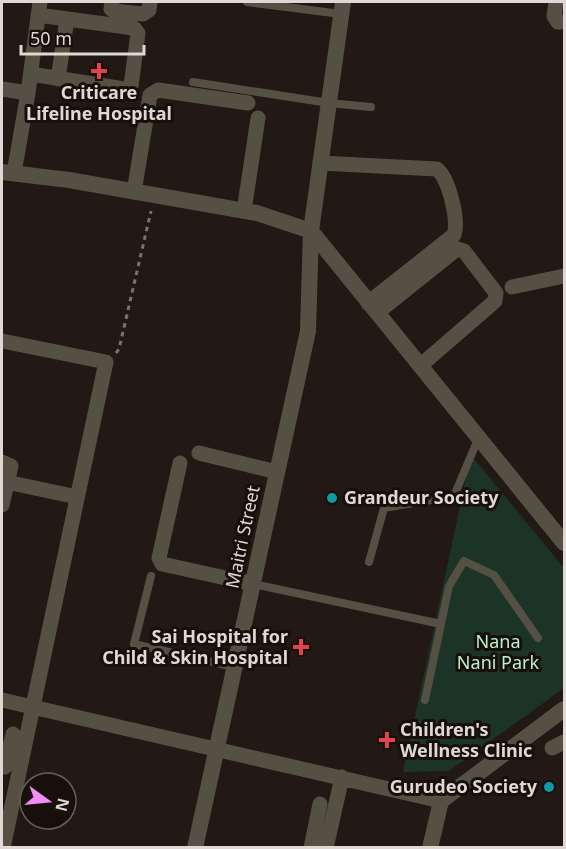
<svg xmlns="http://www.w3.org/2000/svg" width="566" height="849" font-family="'Noto Sans',sans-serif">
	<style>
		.green { fill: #1c3426 }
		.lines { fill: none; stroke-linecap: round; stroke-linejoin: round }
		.path { stroke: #7a726e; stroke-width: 3; stroke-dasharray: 4.5 4.5; stroke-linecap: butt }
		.service { stroke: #555044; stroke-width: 8 }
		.minor { stroke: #555044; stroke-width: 15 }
		.tertiary { stroke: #555044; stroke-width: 16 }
		.health-dot { fill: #e0444e; stroke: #180f0b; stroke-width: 2 }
		.culture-dot { fill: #0f9aa8; stroke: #180f0b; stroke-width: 2 }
		.labels { text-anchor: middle; stroke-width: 6; stroke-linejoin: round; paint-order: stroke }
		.poi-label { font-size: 18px; font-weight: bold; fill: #dfd8d5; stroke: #180f0b; text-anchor: start }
		.street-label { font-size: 18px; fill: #dfd8d5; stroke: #180f0b }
		.park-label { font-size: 18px; fill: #b7f1cd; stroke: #180f0b }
	</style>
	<rect width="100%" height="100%" fill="#221814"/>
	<path class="green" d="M471 455 564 568V688L449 771 403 772Z"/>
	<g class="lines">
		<path class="path" d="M116 353 119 349 151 211"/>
		<path class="service" d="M247 2 341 14
			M193 82 329 103 371 107
			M369 562 384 508 454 496 478 439
			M151 576 134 644 234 667
			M253 584 441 624 425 700
			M441 624 449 586 464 561 494 575 538 638"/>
		<path class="minor" d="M112 2 111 9 114 11 143 14 149 10 150 2
			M556 2 554 16 558 22H564
			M31 74 124 89 131 86 138 33 134 28 38 15
			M58 79 67 19
			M2 89 28 93
			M320 163 437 169C449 179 459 220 454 235L368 303
			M14 173 28 93 40 2
			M134 192 150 95 158 90 248 103
			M244 211 258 118
			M512 287 564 276
			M377 313 457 249 464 251 496 293 495 301 420 366
			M2 341 106 362 3 848
			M199 453 277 472
			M2 462 11 466 2 505
			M180 463 159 558 162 564 253 584
			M2 481 77 497
			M2 700 441 801
			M552 748 564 742
			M5 767 13 734
			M311 848 320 804
			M326 848 342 777"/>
		<path class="tertiary" d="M2 172 69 180 257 213 311 231 564 543
			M195 848 308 331 311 231 343 2
			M430 848 441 801 564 709"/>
	</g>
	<g class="health-dot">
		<path d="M96 62h6v6h6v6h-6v6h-6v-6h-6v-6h6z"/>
		<path d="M298 638h6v6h6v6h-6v6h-6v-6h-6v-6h6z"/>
		<path d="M384 731h6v6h6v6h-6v6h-6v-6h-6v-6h6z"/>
	</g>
	<g class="culture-dot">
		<circle cx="332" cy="498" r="6"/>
		<circle cx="549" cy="787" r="6"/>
	</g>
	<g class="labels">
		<g class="poi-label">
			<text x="99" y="99" text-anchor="middle">Criticare<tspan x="99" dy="21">Lifeline Hospital</tspan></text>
			<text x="344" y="504">Grandeur Society</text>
			<text x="288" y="643" text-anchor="end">Sai Hospital for<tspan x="288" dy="21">Child &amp; Skin Hospital</tspan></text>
			<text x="400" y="736">Children's<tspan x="400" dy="21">Wellness Clinic</tspan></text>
			<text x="537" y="793" text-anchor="end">Gurudeo Society</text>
		</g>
		<g class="street-label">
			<text transform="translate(243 537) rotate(-78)" y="6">Maitri Street</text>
		</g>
		<g class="park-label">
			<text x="498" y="648">Nana<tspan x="498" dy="21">Nani Park</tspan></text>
		</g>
	</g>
	<rect width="566" height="849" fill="none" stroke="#dfd8d5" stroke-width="6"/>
	<g transform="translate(48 801) rotate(105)"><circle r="28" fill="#180f0b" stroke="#685f5c" stroke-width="1.5"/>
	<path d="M0-4.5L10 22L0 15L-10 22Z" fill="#f18bf5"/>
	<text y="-9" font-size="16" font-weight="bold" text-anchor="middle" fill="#dfd8d5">N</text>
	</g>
	<path d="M21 45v9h123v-9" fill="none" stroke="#dfd8d5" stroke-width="3"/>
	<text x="30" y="45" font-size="18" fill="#dfd8d5" stroke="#180f0b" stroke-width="4.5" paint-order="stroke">50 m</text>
</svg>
